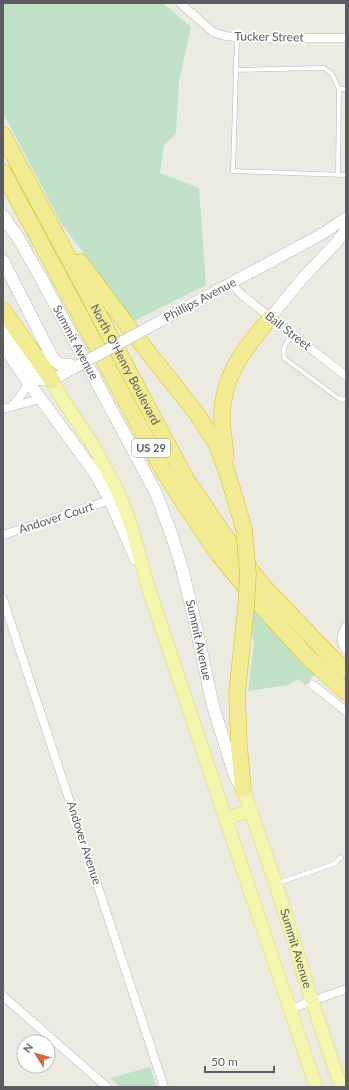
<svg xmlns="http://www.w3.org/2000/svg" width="349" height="1090" font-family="Lato,sans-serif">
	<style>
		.green { fill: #c1e1c7 }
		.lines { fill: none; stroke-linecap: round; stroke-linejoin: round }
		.service-casing { stroke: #b8b8bd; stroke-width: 5 }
		.minor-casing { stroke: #b8b8bd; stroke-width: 9 }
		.tertiary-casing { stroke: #b8b8bd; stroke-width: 12 }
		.secondary-casing { stroke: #b8b9bf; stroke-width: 13 }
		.primary-casing { stroke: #e2d765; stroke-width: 14 }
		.motorway-casing { stroke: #d7bf17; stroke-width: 17 }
		.service { stroke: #fff; stroke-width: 4 }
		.minor { stroke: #fff; stroke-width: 8 }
		.tertiary { stroke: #fff; stroke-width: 11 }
		.secondary { stroke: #fff; stroke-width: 12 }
		.primary { stroke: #f4f6ad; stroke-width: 13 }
		.motorway { stroke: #f1eb94; stroke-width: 16 }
		.tertiary-bridge-casing { stroke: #b8b8bd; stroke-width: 12; stroke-linecap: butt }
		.motorway-bridge-casing { stroke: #d7bf17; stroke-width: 17; stroke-linecap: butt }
		.tertiary-bridge { stroke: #fff; stroke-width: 11 }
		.motorway-bridge { stroke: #f1eb94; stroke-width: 16 }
		.labels { text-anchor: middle; stroke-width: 4; stroke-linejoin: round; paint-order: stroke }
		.shield { fill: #fff; stroke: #8c8d90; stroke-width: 1 }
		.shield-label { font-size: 11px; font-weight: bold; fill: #5b5c61 }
		.street-label { font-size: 12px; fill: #5b5c61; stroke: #fff }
	</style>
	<rect width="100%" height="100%" fill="#ecebe2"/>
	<path class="green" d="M3 3H163L191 27 179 81 176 134 164 145 160 173 199 188 206 285 134 321 61 223 3 113Z
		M253 607 316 673 306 685 298 679 288 685 248 691 254 645 251 627Z
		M150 1067 157 1087H120L110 1078Z"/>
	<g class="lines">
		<defs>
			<path id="service" d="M237 37 233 171 346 175
				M236 70 324 68 332 74 339 89H346
				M338 175 339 89
				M293 335C286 343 282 347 284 358L338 398 344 400 346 398
				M278 883 334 864 341 857"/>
			<path id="minor" d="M180 3 213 32 225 36 246 38H346
				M232 283 237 290 243 296 346 376
				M12 406 19 398 29 383
				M3 409 40 399
				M3 535 110 500
				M3 599 164 1087
				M346 626C341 634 340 643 346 650
				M313 685 346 711
				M3 996 107 1087
				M290 1009 346 989"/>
			<path id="tertiary" d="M270 318 301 280 335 244 346 230
				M155 324 322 234 346 218
				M52 380 77 366"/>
			<g id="secondary">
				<path id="s1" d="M3 216 19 239 42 280 156 493 172 536 182 568 194 618 213 706 235 776 240 785"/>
				<path d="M3 261 53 359 59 364 77 366"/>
				<path d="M3 331 37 377 40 379 52 380"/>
				<path d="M3 345 29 383 95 473 110 500 136 559"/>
			</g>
			<g id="primary">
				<path d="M52 380 61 397 93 445 117 490 130 522 149 590 316 1087"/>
				<path id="s2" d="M243 789 276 884 312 1001 341 1087"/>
				<path d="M227 818 250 811"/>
			</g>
			<g id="motorway">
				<path id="s3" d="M3 135 186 479 236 552 266 589 332 658 346 671"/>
				<path d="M3 172 164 472 183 502 219 555 263 608 307 656 346 692"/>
				<path d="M80 262 133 333 197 414 217 445 228 475 244 529"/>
				<path d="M3 310 52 380"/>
				<path d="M226 458C225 443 221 427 222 412 225 370 246 348 270 318"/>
				<path d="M243 789 239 746 237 693 246 608"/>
			</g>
		</defs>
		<use href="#service" class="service-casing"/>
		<use href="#minor" class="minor-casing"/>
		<use href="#tertiary" class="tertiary-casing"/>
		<use href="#secondary" class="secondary-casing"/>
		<use href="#primary" class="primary-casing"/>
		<use href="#motorway" class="motorway-casing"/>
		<use href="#service" class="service"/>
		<use href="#minor" class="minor"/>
		<use href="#tertiary" class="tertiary"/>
		<use href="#secondary" class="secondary"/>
		<use href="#primary" class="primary"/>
		<use href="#motorway" class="motorway"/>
		<defs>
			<path id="tertiary-bridge" d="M77 366 155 324"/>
			<path id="motorway-bridge" d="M244 529 248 574 246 608"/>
		</defs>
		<use href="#tertiary-bridge" class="tertiary-bridge-casing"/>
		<use href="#motorway-bridge" class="motorway-bridge-casing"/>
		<use href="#tertiary-bridge" class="tertiary-bridge"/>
		<use href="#motorway-bridge" class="motorway-bridge"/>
	</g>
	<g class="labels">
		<rect class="shield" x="132" y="439" width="38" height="18" rx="3"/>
		<g class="shield-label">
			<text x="151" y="452">US 29</text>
		</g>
		<g class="street-label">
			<text transform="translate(269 37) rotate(1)" y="4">Tucker Street</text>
			<text transform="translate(200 300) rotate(-28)" y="4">Phillips Avenue</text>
			<text transform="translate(288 331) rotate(38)" y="4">Ball Street</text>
			<text dy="4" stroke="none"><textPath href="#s1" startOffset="146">Summit Avenue</textPath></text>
			<text dy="4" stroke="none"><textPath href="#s3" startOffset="260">North O'Henry Boulevard</textPath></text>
			<text transform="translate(56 518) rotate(-18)" y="4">Andover Court</text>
			<text dy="4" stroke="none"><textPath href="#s1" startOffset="470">Summit Avenue</textPath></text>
			<text transform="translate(84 843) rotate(72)" y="4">Andover Avenue</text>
			<text dy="4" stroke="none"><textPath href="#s2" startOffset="168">Summit Avenue</textPath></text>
		</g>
	</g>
	<rect width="349" height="1090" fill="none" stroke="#5b5c61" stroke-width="8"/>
	<g transform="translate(36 1054) rotate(307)"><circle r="19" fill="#ffffff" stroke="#bdbec0"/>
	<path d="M0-3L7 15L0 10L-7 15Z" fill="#d6673e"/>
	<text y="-6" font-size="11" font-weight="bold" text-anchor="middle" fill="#5b5c61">N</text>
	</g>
	<path d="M205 1066v6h69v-6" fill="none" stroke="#5b5c61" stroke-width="2"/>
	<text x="211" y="1066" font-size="12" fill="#5b5c61" stroke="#ffffff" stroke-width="3" paint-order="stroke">50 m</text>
</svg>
